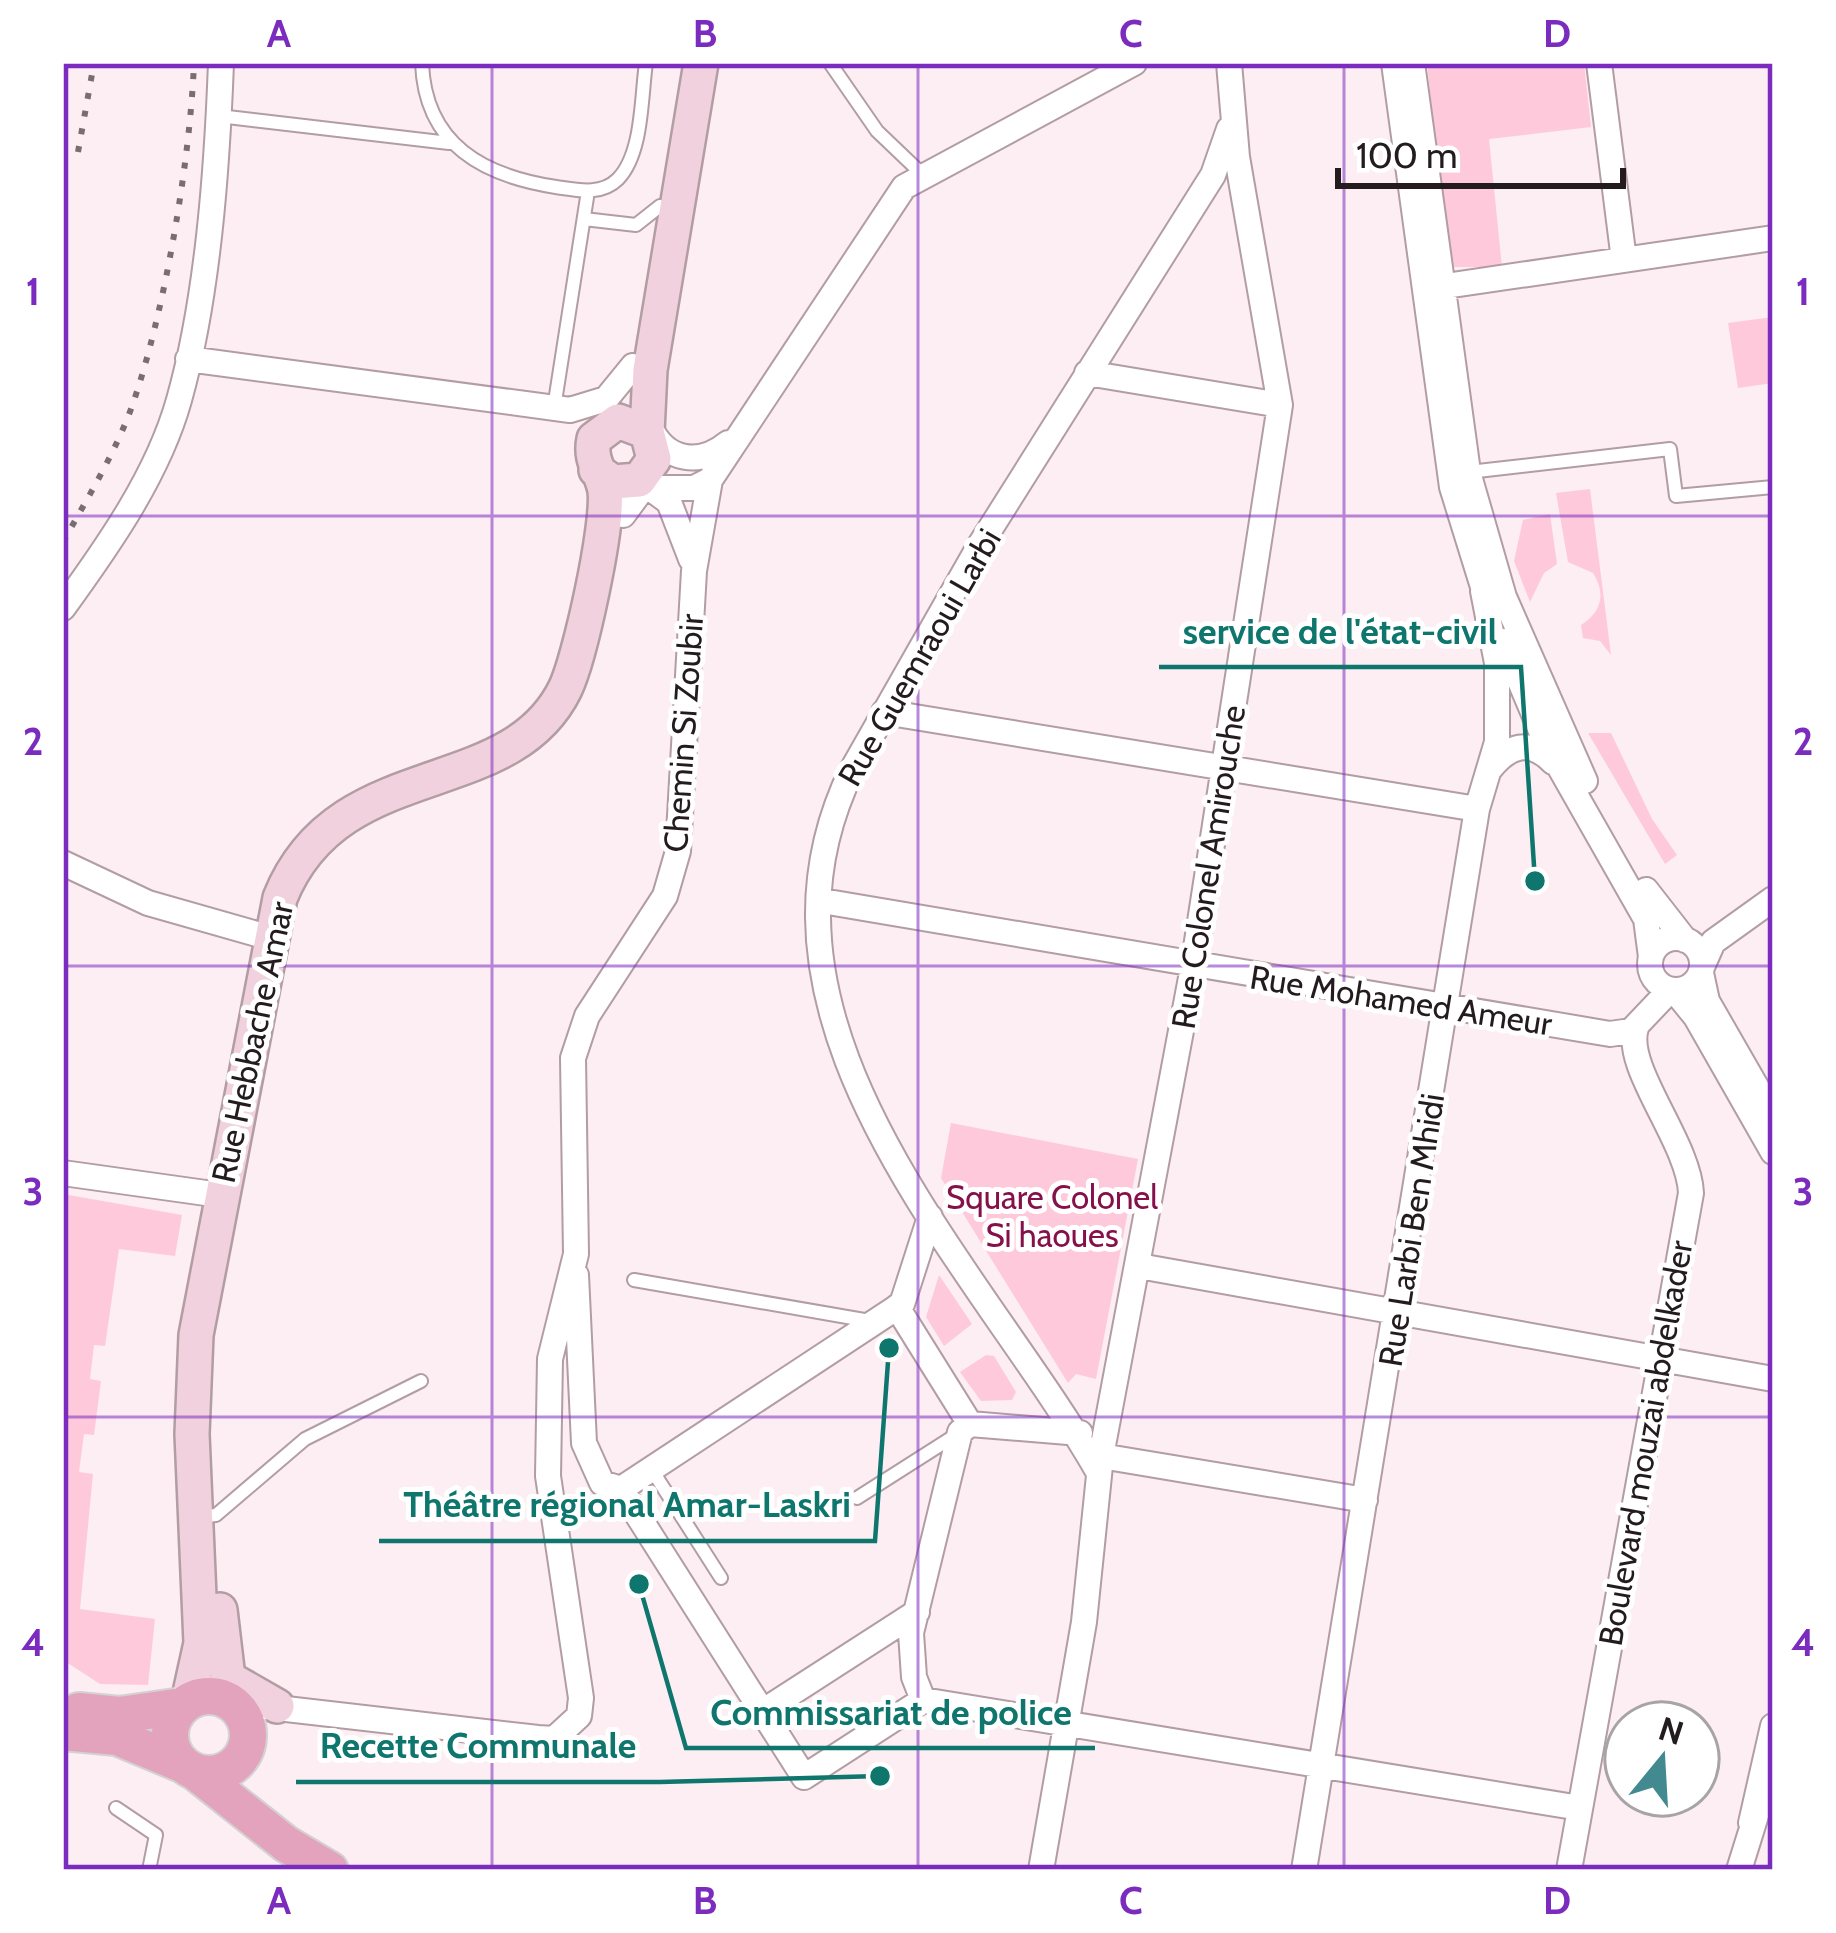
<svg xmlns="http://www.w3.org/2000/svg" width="1836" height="1933" font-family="Cabin,sans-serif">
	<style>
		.green { fill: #fecadb }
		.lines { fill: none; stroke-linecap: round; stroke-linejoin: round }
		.service-casing { stroke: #b29da3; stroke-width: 16 }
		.minor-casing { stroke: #b29da3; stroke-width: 28 }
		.secondary-casing { stroke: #b29da3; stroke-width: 38 }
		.primary-casing { stroke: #d3d1d2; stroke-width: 40 }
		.service { stroke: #fff; stroke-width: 12 }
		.minor { stroke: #fff; stroke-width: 24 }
		.secondary { stroke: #f1d1dd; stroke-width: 33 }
		.primary { stroke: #e3a3bc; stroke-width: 36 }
		.rail { stroke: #786d70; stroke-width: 6; stroke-dasharray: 6 12; stroke-linecap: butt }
		.grid { fill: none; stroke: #7b2cbf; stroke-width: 3; stroke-opacity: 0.55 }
		.labels { text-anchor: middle; stroke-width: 10; stroke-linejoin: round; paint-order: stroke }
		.street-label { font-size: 33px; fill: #231b1d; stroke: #fff }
		.park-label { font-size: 33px; fill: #85104a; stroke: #fff }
		.leader { fill: none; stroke: #0f766e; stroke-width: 4.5 }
		.callout-dot { fill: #0f766e; stroke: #fff; stroke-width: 4.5 }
		.callout-label { font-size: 36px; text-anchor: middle; font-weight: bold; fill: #0f766e; stroke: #fff; stroke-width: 10; stroke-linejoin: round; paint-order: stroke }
		.neatline { fill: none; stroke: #7b2cbf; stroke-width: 4.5 }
		.grid-label { font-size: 39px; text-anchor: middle; font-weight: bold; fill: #7b2cbf }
	</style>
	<rect width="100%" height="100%" fill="#fceef2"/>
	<path class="green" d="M1427 63H1584L1591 127 1489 139 1502 267H1448Z
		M1773 317V383L1738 388 1728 323Z
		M1590 489 1611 655 1600 641 1583 638 1581 625C1602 612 1606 593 1593 573L1568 562 1556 493Z
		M1550 514 1557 564 1544 573 1530 602 1514 561 1523 520Z
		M1588 733H1611L1652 819 1677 855 1665 864Z
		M951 1123 1138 1159 1096 1379 1076 1374 1068 1383 941 1178Z
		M63 1194 182 1215 175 1256 119 1249 105 1346 94 1345 90 1379 101 1381 94 1435 84 1434 79 1472 93 1474 80 1609 155 1619 148 1685 100 1684 63 1660Z
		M939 1275 972 1324 944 1346 926 1317Z
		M986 1355 994 1356 1016 1392 1012 1400 981 1401 960 1372Z"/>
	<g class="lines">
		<defs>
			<path id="service" d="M422 63C425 145 484 176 556 187 577 190 601 196 618 179 643 153 641 97 646 63
				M830 63 877 131 922 174
				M219 116 449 143
				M584 219 636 225 660 206
				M554 408 588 191
				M1469 472 1670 449 1676 496 1773 487
				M634 1280 870 1321
				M652 1470 721 1578
				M857 1498 959 1433
				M197 1517 216 1515 305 1439 421 1381
				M116 1808 156 1835 149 1870"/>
			<path id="minor" d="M1394 63 1452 487 1488 603
				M1412 63 1468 472 1504 597 1585 781
				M1599 63 1624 260
				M1432 288 1773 238
				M188 359 570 410 606 399 633 366
				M1087 373 1280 405
				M650 427C666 462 700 466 728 443
				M639 480 669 502 691 559
				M623 515 643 488H694L710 480
				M63 608C108 546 158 475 179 400 208 297 217 170 221 63
				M1503 641 1547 745 1646 919 1651 957
				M884 712 1477 809
				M1489 770C1509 745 1529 738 1553 762
				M63 863 148 903 271 938
				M1646 890 1685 940
				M822 901 1610 1034 1631 1031 1670 990
				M1650 964a26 26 0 1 1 52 0a26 26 0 1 1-52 0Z
				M1702 967 1713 942 1773 899
				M1701 973 1707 1001 1773 1116
				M1674 990 1696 1017 1773 1152
				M63 1173 220 1195
				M1139 1266 1773 1379
				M576 1275 584 1443 602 1483 621 1489 902 1304 930 1217
				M897 1307 970 1424
				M1101 1456 1365 1500
				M1099 1473C982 1268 726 1027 852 770L980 545 1213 175 1229 129
				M621 1489 804 1777 923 1700
				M923 1700 1580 1808
				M923 1700 914 1677 911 1633 960 1432 970 1424 1080 1433
				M260 1706 538 1738 554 1739 579 1716 581 1698 548 1476 550 1359 576 1254 573 1058 587 1016 665 896 678 851 694 571 710 480 904 187 1134 63
				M762 1712 917 1612
				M1751 1823 1773 1726
				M1041 1870 1084 1622 1101 1456 1193 967 1280 405 1237 157 1229 63
				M1304 1870 1477 809 1497 742V663L1483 591
				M1569 1870 1691 1193C1689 1142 1623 1067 1636 1028
				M1739 1870 1758 1809"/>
			<path id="secondary" d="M647 432 650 370 701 63
				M220 1610 231 1703
				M228 1678 277 1706
				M188 1702 201 1643 192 1434 196 1335 280 898C338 753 509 803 565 689 580 658 609 525 605 491 602 472 589 461 594 439L618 421 647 432 654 459 639 480 613 482 596 470"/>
			<path id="primary" d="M170 1735a39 39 0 1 1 78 0a39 39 0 1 1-78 0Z
				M79 1711 119 1715 183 1706
				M63 1732 117 1737 184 1765
				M194 1771 286 1844 330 1870"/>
		</defs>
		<use href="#service" class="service-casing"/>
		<use href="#minor" class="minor-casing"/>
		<use href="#secondary" class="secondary-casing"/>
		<use href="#primary" class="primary-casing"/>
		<use href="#service" class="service"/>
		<use href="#minor" class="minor"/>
		<use href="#secondary" class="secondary"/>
		<use href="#primary" class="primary"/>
		<path class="rail" d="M78 152 94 63
			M63 542C87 499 114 455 131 409 164 317 190 162 194 63"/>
	</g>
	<path class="grid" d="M492 63V1870M918 63V1870M1344 63V1870M63 516H1773M63 966H1773M63 1417H1773"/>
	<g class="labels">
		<g class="street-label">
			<text transform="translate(919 657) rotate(-60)" y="12">Rue Guemraoui Larbi</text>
			<text transform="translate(683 733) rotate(-86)" y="12">Chemin Si Zoubir</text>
			<text transform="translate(1208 867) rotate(-81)" y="12">Rue Colonel Amirouche</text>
			<text transform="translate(1401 1000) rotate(9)" y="12">Rue Mohamed Ameur</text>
			<text transform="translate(252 1042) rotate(-78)" y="12">Rue Hebbache Amar</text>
			<text transform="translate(1411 1230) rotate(-81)" y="12">Rue Larbi Ben Mhidi</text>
			<text transform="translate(1645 1443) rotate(-80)" y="12">Boulevard mouzai abdelkader</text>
		</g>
		<g class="park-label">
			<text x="1052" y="1209">Square Colonel<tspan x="1052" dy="38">Si haoues</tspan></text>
		</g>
	</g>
	<path class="leader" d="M1535 881L1521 667H1159M889 1348L875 1541H379M639 1584L686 1748H1095M880 1776L660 1782H296"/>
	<g class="callout-dot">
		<circle cx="1535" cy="881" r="12"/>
		<circle cx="889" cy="1348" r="12"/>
		<circle cx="639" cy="1584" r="12"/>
		<circle cx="880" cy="1776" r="12"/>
	</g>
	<g class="callout-label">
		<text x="1340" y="644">service de l'état-civil</text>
		<text x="627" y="1517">Théâtre régional Amar-Laskri</text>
		<text x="891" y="1725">Commissariat de police</text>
		<text x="478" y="1758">Recette Communale</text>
	</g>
	<rect width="1836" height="1933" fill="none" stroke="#ffffff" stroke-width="132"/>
	<g transform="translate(1662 1759) rotate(18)"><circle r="57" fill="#ffffff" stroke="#a7a4a5" stroke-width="3"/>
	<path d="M0-9L21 45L0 30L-21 45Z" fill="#428a8f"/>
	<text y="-18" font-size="33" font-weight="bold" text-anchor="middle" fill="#231b1d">N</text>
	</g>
	<path d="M1338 168v18h285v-18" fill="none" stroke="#231b1d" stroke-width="6"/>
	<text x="1356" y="168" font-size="36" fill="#231b1d" stroke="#ffffff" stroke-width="9" paint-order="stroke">100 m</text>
	<rect x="66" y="66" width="1704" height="1801" class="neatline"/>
	<g class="grid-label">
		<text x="279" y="47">A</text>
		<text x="705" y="47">B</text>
		<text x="1131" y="47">C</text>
		<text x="1557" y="47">D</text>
		<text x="33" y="305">1</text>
		<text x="1803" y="305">1</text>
		<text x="33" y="755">2</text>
		<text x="1803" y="755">2</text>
		<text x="33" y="1205">3</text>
		<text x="1803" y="1205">3</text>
		<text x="33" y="1656">4</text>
		<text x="1803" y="1656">4</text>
		<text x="279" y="1914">A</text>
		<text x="705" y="1914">B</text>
		<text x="1131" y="1914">C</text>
		<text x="1557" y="1914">D</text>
	</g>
</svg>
